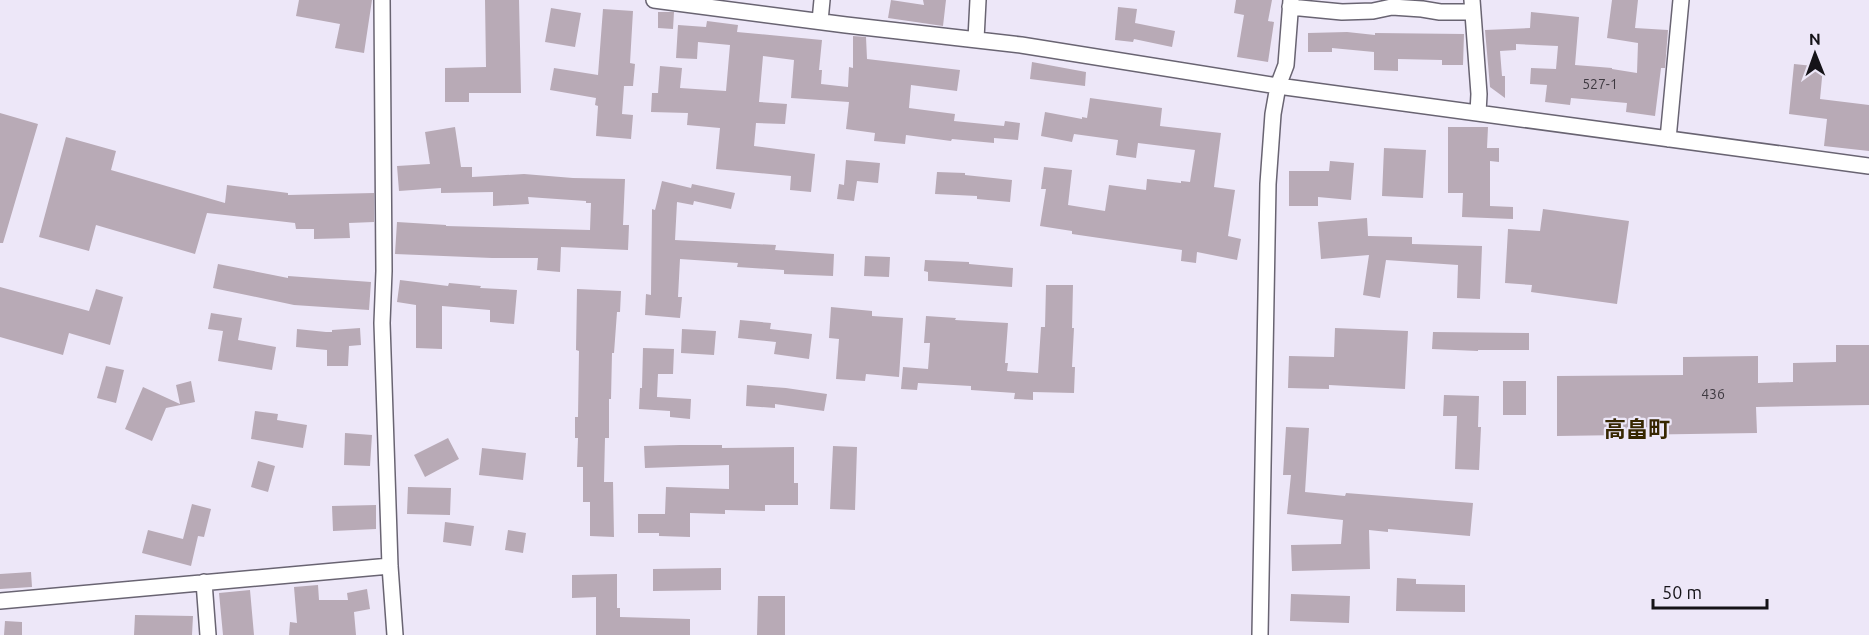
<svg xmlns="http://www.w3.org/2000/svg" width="1869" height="635" font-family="Ubuntu,'Noto Sans JP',sans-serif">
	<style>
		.building { fill: #b8aab6 }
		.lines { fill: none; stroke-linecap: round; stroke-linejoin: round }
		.minor-casing { stroke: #696472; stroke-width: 18 }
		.minor { stroke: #fff; stroke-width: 15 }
		.labels { text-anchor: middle; stroke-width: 4.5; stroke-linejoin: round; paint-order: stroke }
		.number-label { font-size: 14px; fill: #3e3940 }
		.district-label { font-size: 22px; font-weight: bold; fill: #362600; stroke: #ede7f8 }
	</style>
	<rect width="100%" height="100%" fill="#ede7f8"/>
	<path class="building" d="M299 0H372L364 53 335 48 340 24 296 16Z
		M485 0H519L521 93H469V102H445V68L486 67Z
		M891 0 924 5 923 0H946L943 26 888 18Z
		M1236 0H1272L1268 21 1274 22 1268 62 1237 57 1244 15 1234 13Z
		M1612 0H1638L1635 28 1668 30 1665 68H1661L1655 116 1626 112 1627 103 1571 98 1570 105 1545 102 1547 85 1530 84 1531 68 1556 69 1558 46 1516 44V50L1500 51 1502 76H1505V98L1490 87 1485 30 1530 28 1531 12 1579 17 1575 65 1612 68V69L1637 73 1638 43 1607 38Z
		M1118 7 1137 9 1135 23 1175 31 1172 47 1134 39 1133 42 1115 40Z
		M551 8 581 13 575 47 545 42Z
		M603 9 633 11 630 63 635 64 633 86H624L622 114 633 115 631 139 596 136 598 106 595 105 596 98 550 90 554 68 598 75Z
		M658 12H674L673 29 658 28Z
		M707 21 738 25 737 32 822 40 819 70H822L821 84 848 87 849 67 853 68V36L866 37 867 59 960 70 957 91 911 85 909 108 955 114 954 121 1004 126 1005 121 1020 123 1018 140 994 138V143L952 139 951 141 906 135 905 144 874 141 875 133 846 129 849 102 791 98 794 60 763 56 759 102 787 104 785 124 756 123 754 146 815 154 811 192 790 190 791 176 716 169 720 128 687 125 688 113 651 112 652 93H658L660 66 682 68 680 88 726 91 730 45 698 42 697 59 676 58 678 25 706 27Z
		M1347 32 1375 35V33L1464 34 1463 65H1442V60L1398 59V71L1374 70V52L1332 48V52H1308V33Z
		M1032 62 1086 72 1085 86 1030 79Z
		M1794 64 1823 67 1820 99 1869 105V151L1824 146 1827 119 1789 114Z
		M1090 98 1162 108 1160 126 1221 133 1214 187 1235 190 1228 236 1241 239 1237 260 1197 252 1196 263 1181 261 1182 250 1072 234V231L1040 226 1046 189H1041L1044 167 1072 170 1068 205 1105 211 1109 185 1146 190 1147 179 1181 183V181L1190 182 1195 150 1138 143 1136 158 1116 155 1118 140 1074 134 1072 142 1041 136 1045 112 1082 119V117L1087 118Z
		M0 113 38 124 3 243H0Z
		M455 127 461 167H472V177L524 174 573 178 625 179 623 225H629L628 250 561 247 560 272 537 270 538 258H492L395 254 397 222 446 225V226L590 230 591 203H586V201L528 197 529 204 493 206V192L441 193V188L399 191 397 166 430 164 425 132Z
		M1448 127H1488L1487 148H1499V162L1490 161V206L1513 207V219L1462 217 1463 193H1448Z
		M66 137 116 151 111 170 225 203 227 185 288 193V195L374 193V222L349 223 350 238 314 239V229H296L295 223 207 213 195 254 96 225 89 251 39 237Z
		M1384 148 1426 150 1423 198 1382 196Z
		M846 160 880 163 878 183 857 181 854 201 837 199 839 184 844 185Z
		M1330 161 1354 163 1351 200 1318 197V206H1289V171H1329Z
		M937 172 965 173V175L1012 180 1010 202 977 199V196L935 194Z
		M662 181 691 188 692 184 735 193 731 209 694 201 693 205 677 202 675 240 776 245 775 250 834 254 833 276 784 274V270L737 267 738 263 680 259 678 297H682L680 318 645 315 646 294 651 295 652 209 655 210Z
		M1543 209 1629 221 1617 304 1531 292 1532 285 1505 283 1508 229 1540 231Z
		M1367 218 1368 236 1412 237V244L1482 246 1480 299 1457 298 1458 265 1386 260 1380 298 1363 295 1369 255 1321 259 1318 222Z
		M865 256 890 257 889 277 864 276Z
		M925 260 969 262V264L1013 268 1012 287 928 281V272L924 271Z
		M218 264 288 278V276L371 282 369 310 294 305 213 288Z
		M400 280 448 286 449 283 481 286 480 288 517 290 514 324 490 322V310L442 306V349L416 348V305L397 302Z
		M1046 285H1073L1072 328H1074L1072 367H1075L1074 393 1033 392V400L1014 399 1015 393 971 390V386L918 383 917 390 901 389 903 367 928 369 930 343H924L926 316 956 318 955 320 1008 323 1005 363H1008L1007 371 1038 373 1041 327H1045Z
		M0 287 89 311 96 289 123 297 110 345 69 333 63 355 0 337Z
		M577 289 621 291 620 312H617L614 353H612L611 399H609V438H605L604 482H613L614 537 590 536V502H583V467H577L578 438H575V417H578L579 351 576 350Z
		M831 307 872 311V316L903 318 899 377 866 374 865 381 836 379 839 339 829 338Z
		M211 313 242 318 238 340 276 347 272 370 218 361 223 331 208 329Z
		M740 320 771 323 770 329 812 334 809 359 774 354 776 342 738 338Z
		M360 328 361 345 349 346 348 366H327V350L296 347 297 329 326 332H332V330Z
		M1335 328 1408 331 1405 389 1329 385V389L1288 388 1289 356 1334 357Z
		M682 329 716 331 714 355 681 353Z
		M1433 332 1529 333V350H1478V351L1432 349Z
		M1836 345H1869V405L1756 407 1757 433 1557 436V376L1683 375V357L1758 356V383L1793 382V363L1836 362Z
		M643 348 674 349 673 374H658L657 397 691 399 690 419 670 417V411L639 409 640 388H642Z
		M106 366 124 370 116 403 97 398Z
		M191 381 195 402 166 408 152 441 125 429 143 387 180 404 176 385Z
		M1503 381H1526V415H1503Z
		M747 385 786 388 827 394 824 411 775 404V408L746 406Z
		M1444 395 1479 396 1478 427H1481L1479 470 1455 469 1457 416H1443Z
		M255 411 278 414 277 420 307 425 303 448 251 439Z
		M1286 427 1309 428 1305 492 1345 496 1346 493 1473 503 1470 536 1388 529V532L1369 530 1370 569 1292 571 1291 545 1341 544 1343 520 1287 514 1291 475H1283Z
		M345 433 372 435 370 466 344 465Z
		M448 438 459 459 425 477 414 455Z
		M680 445H722V448L794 447V483H798V505H765V511L725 510V514L690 513V537L659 536V533H638V514H665L666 487 729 489V465L645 468 644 446Z
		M833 446 857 447 855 510 830 509Z
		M482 448 526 453 523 480 479 475Z
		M258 461 275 466 268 492 251 487Z
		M408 487 451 488 450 515 407 514Z
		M192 504 211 509 204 537 198 536 191 566 142 553 148 530 183 539Z
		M376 505V529L333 531 332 506Z
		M445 522 474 526 471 546 443 542Z
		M508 530 526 533 523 553 505 550Z
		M721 568V590L653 591V569Z
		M31 572 32 587 0 589V574Z
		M617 574V608H620V617L690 619V635H596V597L572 598V575Z
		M1397 578 1416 579V584L1465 585V612L1396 611Z
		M318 585 319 600H348L347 593 367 589 370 609 354 612 356 635H289L290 622 297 623 294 587Z
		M250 590 254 635H223L219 593Z
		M1291 594 1350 596 1349 623 1290 621Z
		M758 596H785V635H757Z
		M135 615 193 616 192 635H134Z
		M5 621 22 622V635H4Z"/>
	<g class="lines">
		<defs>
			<path id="minor" d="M382 0 384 271 382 323 390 566 395 635
				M654 0 846 25 1021 45 1278 86 1869 166
				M1472 0 1479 94 1478 113
				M1290 7 1342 12 1373 11 1392 7 1422 9 1440 12H1473
				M820 21 822 0
				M976 39 978 0
				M1668 139 1681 0
				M204 582 208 635
				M0 601 390 566
				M1260 635 1268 184 1273 114 1278 86 1286 65 1291 0"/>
		</defs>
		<use href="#minor" class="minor-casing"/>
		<use href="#minor" class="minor"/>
	</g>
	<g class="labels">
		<g class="number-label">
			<text x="1600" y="89">527-1</text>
			<text x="1713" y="399">436</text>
		</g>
		<g class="district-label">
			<text x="1637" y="437">高畠町</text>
		</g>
	</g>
	<g transform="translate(1815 54) rotate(359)" stroke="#ede7f8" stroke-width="4.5" paint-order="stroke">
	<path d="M0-4.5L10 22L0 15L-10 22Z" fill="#151318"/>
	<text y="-9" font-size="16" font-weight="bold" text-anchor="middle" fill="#151318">N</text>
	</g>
	<path d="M1653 599v9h114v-9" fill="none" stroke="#151318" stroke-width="3"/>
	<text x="1662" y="599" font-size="18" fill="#151318" stroke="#ede7f8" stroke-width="4.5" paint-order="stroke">50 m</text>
</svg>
